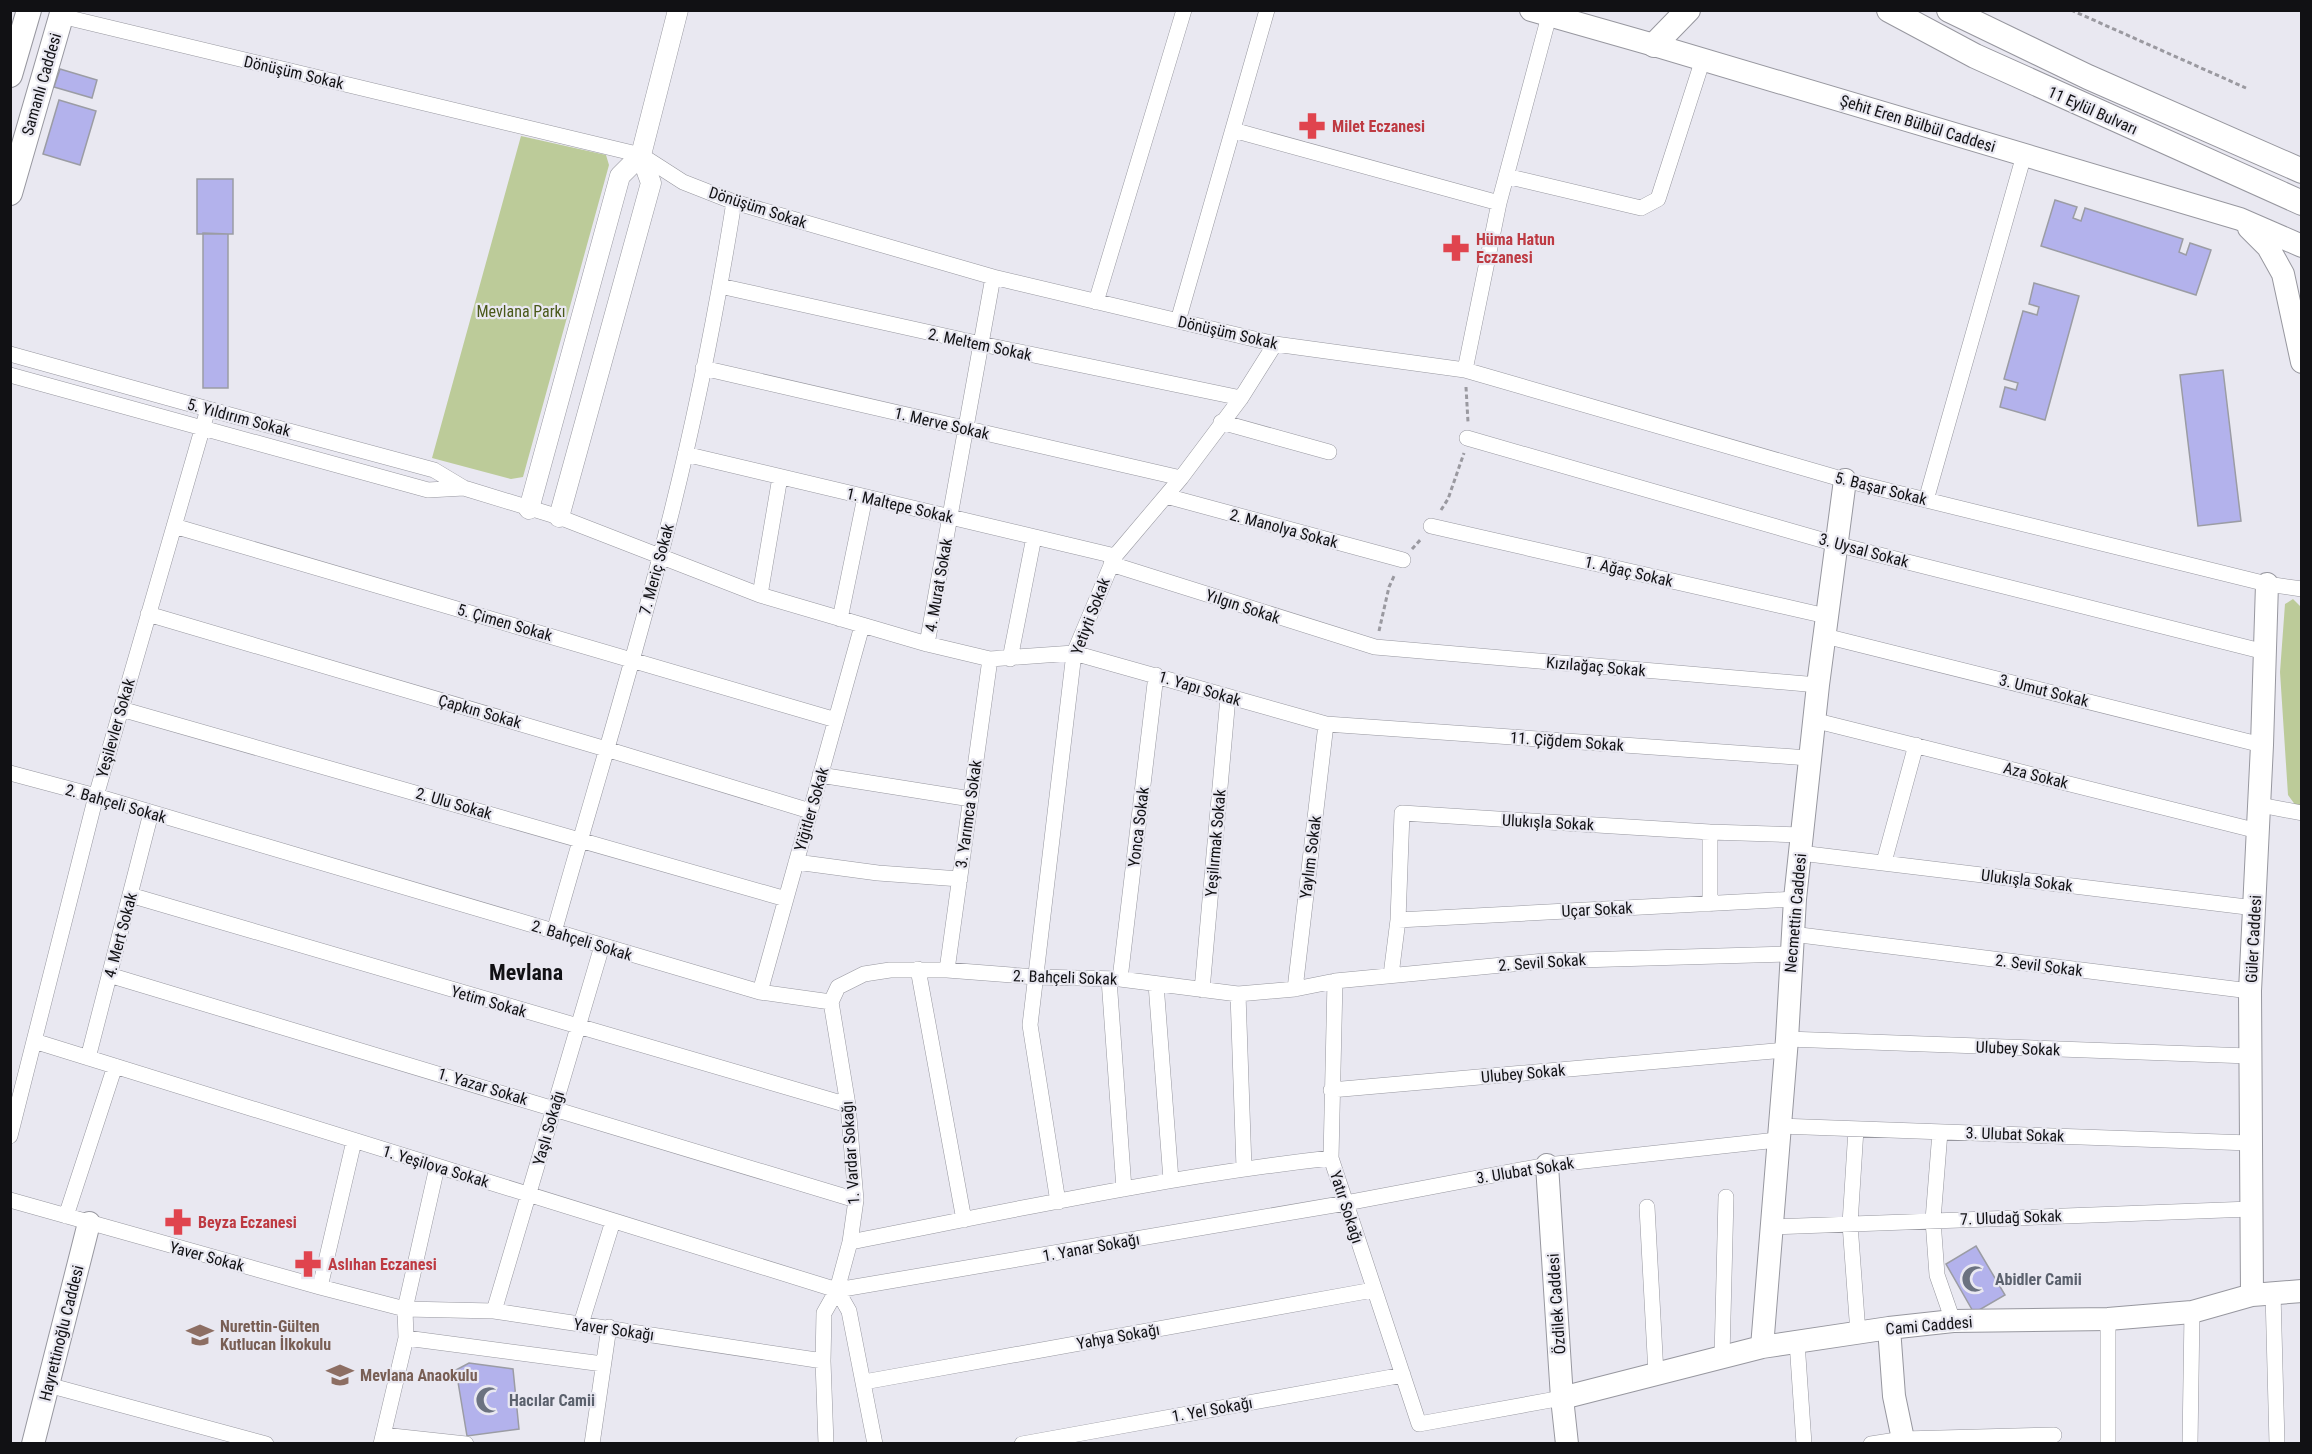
<svg xmlns="http://www.w3.org/2000/svg" width="2312" height="1454" font-family="'Roboto Condensed',sans-serif">
	<style>
		.green { fill: #bccb99 }
		.building { fill: #b3b2ec; stroke: #9b9ca4; stroke-width: 1.5 }
		.lines { fill: none; stroke-linecap: round; stroke-linejoin: round }
		.minor-casing { stroke: #97979f; stroke-width: 16 }
		.tertiary-casing { stroke: #97979f; stroke-width: 21 }
		.secondary-casing { stroke: #97979f; stroke-width: 24 }
		.primary-casing { stroke: #97979f; stroke-width: 26 }
		.path { stroke: #9a99a0; stroke-width: 3; stroke-dasharray: 4.5 3; stroke-linecap: butt }
		.minor { stroke: #fff; stroke-width: 15 }
		.tertiary { stroke: #fff; stroke-width: 20 }
		.secondary { stroke: #fff; stroke-width: 22 }
		.primary { stroke: #fff; stroke-width: 24 }
		.labels { text-anchor: middle; stroke-width: 4.5; stroke-linejoin: round; paint-order: stroke }
		.street-label { font-size: 16px; fill: #111114; stroke: #e9e8f1 }
		.health-label { font-size: 16px; font-weight: bold; fill: #be3a42; stroke: #e9e8f1; text-anchor: start }
		.park-label { font-size: 16px; fill: #4a591a; stroke: #e9e8f1 }
		.worship-label { font-size: 16px; font-weight: bold; fill: #5b616d; stroke: #e9e8f1; text-anchor: start }
		.education-label { font-size: 16px; font-weight: bold; fill: #785e54; stroke: #e9e8f1; text-anchor: start }
		.district-label { font-size: 22px; font-weight: bold; fill: #111114; stroke: #e9e8f1 }
	</style>
	<rect width="100%" height="100%" fill="#e9e8f1"/>
	<path class="green" d="M521 136 606 155 609 165 523 477 511 479 432 458Z
		M2293 599 2301 607V807L2296 806 2288 795 2280 672 2285 604Z"/>
	<path class="building" d="M60 69 97 80 92 98 54 87Z
		M59 100 96 111 80 165 43 154Z
		M197 179H233V234H197Z
		M2055 200 2077 207 2073 218 2081 221 2085 208 2183 239 2179 252 2186 255 2190 243 2211 250 2196 295 2041 246Z
		M203 233 228 234V388H203Z
		M2034 283 2079 296 2045 420 2000 407 2005 387 2016 390 2018 383 2004 379 2023 311 2037 315 2039 307 2029 304Z
		M2223 370 2241 521 2198 526 2180 375Z
		M1976 1246 2005 1295 1974 1313 1946 1264Z
		M469 1363 513 1369 519 1429 467 1436 456 1370Z"/>
	<g class="lines">
		<defs>
			<path id="minor" d="M61 16 641 155 683 182 734 202 993 277 1275 344 1465 370 1845 480 2267 584 2302 589
				M1233 130 1499 203
				M1506 176 1641 208 1658 199 1703 59
				M720 286 981 344 1241 398
				M1096 302 1184 10
				M1178 321 1267 10
				M10 354 208 409 434 470 464 488 559 517 760 595 927 644 990 659 1074 653 1326 724 1809 758
				M703 368 1181 478
				M1465 370 1499 203 1549 16
				M10 375 428 490 464 488
				M1221 422 1329 452
				M1467 438 1836 544 2265 652
				M685 454 1115 556
				M1166 496 1403 560
				M1926 500 2024 155
				M174 526 836 720
				M1431 526 1826 616
				M1111 564 1375 647 1818 685
				M760 595 780 477
				M148 614 606 749 810 811
				M840 619 865 497
				M1825 636 2262 745
				M927 644 993 277
				M1010 659 1034 537
				M121 709 786 899
				M1813 720 2258 831
				M10 773 96 796 760 992 831 1002 838 987 864 974 890 970H947L1036 977 1120 979 1238 994 1295 989 1335 981 1544 961 1791 954
				M820 775 971 799
				M2260 805 2302 813
				M1800 853 2255 908
				M796 862 878 873 960 879
				M1884 862 1916 745
				M130 895 848 1105
				M1710 904V832
				M1398 920 1795 899
				M554 932C589 807 628 682 660 557 691 440 715 321 734 202
				M1792 934 2250 991
				M918 969 964 1220
				M947 970 990 659
				M109 975 856 1200
				M1391 975 1398 920 1402 813 1710 832 1802 835
				M1109 979 1124 1189
				M1120 979 1156 675
				M1335 981 1331 1158 1419 1424 1562 1398
				M1156 984 1171 1180
				M1295 989 1326 724
				M1202 990 1228 697
				M760 992 862 626
				M1238 994 1244 1168
				M1787 1039 2249 1056
				M34 1041 837 1290 1346 1203 1547 1165 1777 1140
				M88 1058 151 813
				M1331 1090 1786 1050
				M1779 1126 2250 1143
				M1856 1129 1850 1224 1858 1333
				M1940 1132 1933 1220 1937 1275 1953 1321
				M10 1136 96 796 208 409
				M10 1200 320 1287 405 1309 494 1311 823 1361
				M1058 1202 1030 1025 1074 653 1115 556 1181 478 1241 398 1275 344
				M1647 1207 1656 1374
				M66 1216 115 1066
				M1771 1227 2251 1209
				M850 1242C1009 1211 1169 1176 1331 1158
				M320 1287 354 1141
				M837 1290 849 1311 875 1444
				M2273 1293 2277 1444
				M494 1311 602 946
				M581 1324 613 1221
				M406 1338 603 1364
				M1797 1342 1804 1444
				M1722 1357 1726 1197
				M864 1382 1373 1290
				M48 1385 266 1444
				M383 1435 466 1444
				M381 1444 406 1338 405 1309 437 1167
				M592 1444 609 1327
				M826 1444 823 1361 824 1313 837 1290 850 1242 856 1200 848 1105 831 1002
				M1022 1444 1403 1375
				M1871 1444 1903 1439 2054 1435
				M2108 1444V1319
				M2190 1444 2192 1312"/>
			<path id="tertiary" d="M529 509 620 176 641 155 678 10
				M559 517 651 183 641 155"/>
			<path id="secondary" d="M1531 10 1654 45 2240 219 2302 246
				M2249 228 2268 247 2283 274 2302 362
				M1547 1165 1562 1398 1567 1444
				M2252 1295 2250 991 2262 745 2267 584
				M1889 1328 1894 1396 1904 1444
				M1762 1347 1787 1039 1795 899 1818 685 1845 480
				M1562 1398 1762 1347 1889 1328 1953 1321 2108 1319 2192 1312 2252 1295 2302 1291
				M33 1444 89 1223"/>
			<path id="primary" d="M1889 10 1975 56 2302 203
				M1949 10 2088 77 2302 171
				M1549 16V10
				M1654 45 1688 10
				M10 75 29 10
				M10 193 63 10"/>
		</defs>
		<use href="#minor" class="minor-casing"/>
		<use href="#tertiary" class="tertiary-casing"/>
		<use href="#secondary" class="secondary-casing"/>
		<use href="#primary" class="primary-casing"/>
		<path class="path" d="M2071 10 2246 88
			M1466 387 1468 422
			M1441 510 1448 499 1464 453
			M1412 549 1422 538
			M1379 631 1389 587 1395 574"/>
		<use href="#minor" class="minor"/>
		<use href="#tertiary" class="tertiary"/>
		<use href="#secondary" class="secondary"/>
		<use href="#primary" class="primary"/>
	</g>
	<defs>
		<symbol id="pharmacy-bare" viewBox="-9 -9 18 18"><path d="M-2-6h4v4h4v4h-4v4h-4v-4h-4v-4h4Z" fill="#e0444e" stroke="#e9e8f1" stroke-width="2.5" paint-order="stroke"/></symbol>
		<symbol id="mosque-bare" viewBox="-9 -9 18 18"><path d="M3.5-4.9A6 6 0 1 0 3.5 4.9A5 5 0 1 1 3.5-4.9Z" fill="#6b7280" stroke="#e9e8f1" stroke-width="2.5" paint-order="stroke"/></symbol>
		<symbol id="school-bare" viewBox="-9 -9 18 18"><path d="M0-5L7-2L0 1L-7-2ZM-4 1L0 2.5L4 1V4Q0 6-4 4Z" fill="#8d6e63" stroke="#e9e8f1" stroke-width="2.5" paint-order="stroke"/></symbol>
	</defs>
	<g fill-rule="evenodd">
		<use href="#pharmacy-bare" x="1293" y="107" width="38" height="38"/>
		<use href="#pharmacy-bare" x="1437" y="229" width="38" height="38"/>
		<use href="#pharmacy-bare" x="159" y="1203" width="38" height="38"/>
		<use href="#pharmacy-bare" x="289" y="1245" width="38" height="38"/>
		<use href="#mosque-bare" x="1956" y="1260" width="38" height="38"/>
		<use href="#school-bare" x="181" y="1316" width="38" height="38"/>
		<use href="#school-bare" x="321" y="1356" width="38" height="38"/>
		<use href="#mosque-bare" x="470" y="1381" width="38" height="38"/>
	</g>
	<g class="labels">
		<g class="street-label">
			<text transform="translate(294 72) rotate(13)" y="6">Dönüşüm Sokak</text>
			<text transform="translate(41 84) rotate(-74)" y="6">Samanlı Caddesi</text>
			<text transform="translate(2093 110) rotate(24)" y="6">11 Eylül Bulvarı</text>
			<text transform="translate(1918 123) rotate(17)" y="6">Şehit Eren Bülbül Caddesi</text>
			<text transform="translate(758 207) rotate(18)" y="6">Dönüşüm Sokak</text>
			<text transform="translate(1228 332) rotate(13)" y="6">Dönüşüm Sokak</text>
			<text transform="translate(980 344) rotate(12)" y="6">2. Meltem Sokak</text>
			<text transform="translate(239 417) rotate(15)" y="6">5. Yıldırım Sokak</text>
			<text transform="translate(942 423) rotate(13)" y="6">1. Merve Sokak</text>
			<text transform="translate(1881 488) rotate(14)" y="6">5. Başar Sokak</text>
			<text transform="translate(900 505) rotate(13)" y="6">1. Maltepe Sokak</text>
			<text transform="translate(1284 528) rotate(15)" y="6">2. Manolya Sokak</text>
			<text transform="translate(1864 550) rotate(15)" y="6">3. Uysal Sokak</text>
			<text transform="translate(656 569) rotate(-75)" y="6">7. Meriç Sokak</text>
			<text transform="translate(1629 571) rotate(13)" y="6">1. Ağaç Sokak</text>
			<text transform="translate(938 585) rotate(-80)" y="6">4. Murat Sokak</text>
			<text transform="translate(1243 606) rotate(18)" y="6">Yılgın Sokak</text>
			<text transform="translate(1090 616) rotate(-69)" y="6">Yetiyti Sokak</text>
			<text transform="translate(505 622) rotate(16)" y="6">5. Çimen Sokak</text>
			<text transform="translate(1596 666) rotate(5)" y="6">Kızılağaç Sokak</text>
			<text transform="translate(1200 688) rotate(17)" y="6">1. Yapı Sokak</text>
			<text transform="translate(2044 690) rotate(14)" y="6">3. Umut Sokak</text>
			<text transform="translate(480 711) rotate(16)" y="6">Çapkın Sokak</text>
			<text transform="translate(115 728) rotate(-74)" y="6">Yeşilevler Sokak</text>
			<text transform="translate(1567 741) rotate(4)" y="6">11. Çiğdem Sokak</text>
			<text transform="translate(2036 775) rotate(14)" y="6">Aza Sokak</text>
			<text transform="translate(116 803) rotate(16)" y="6">2. Bahçeli Sokak</text>
			<text transform="translate(454 803) rotate(16)" y="6">2. Ulu Sokak</text>
			<text transform="translate(811 809) rotate(-74)" y="6">Yiğitler Sokak</text>
			<text transform="translate(968 814) rotate(-82)" y="6">3. Yarımca Sokak</text>
			<text transform="translate(1548 822) rotate(3)" y="6">Ulukışla Sokak</text>
			<text transform="translate(1138 827) rotate(-83)" y="6">Yonca Sokak</text>
			<text transform="translate(1215 843) rotate(-85)" y="6">Yeşilırmak Sokak</text>
			<text transform="translate(1310 857) rotate(-83)" y="6">Yaylım Sokak</text>
			<text transform="translate(2027 880) rotate(7)" y="6">Ulukışla Sokak</text>
			<text transform="translate(1597 909) rotate(-3)" y="6">Uçar Sokak</text>
			<text transform="translate(1795 913) rotate(-85)" y="6">Necmettin Caddesi</text>
			<text transform="translate(120 935) rotate(-75)" y="6">4. Mert Sokak</text>
			<text transform="translate(2253 939) rotate(-87)" y="6">Güler Caddesi</text>
			<text transform="translate(582 940) rotate(17)" y="6">2. Bahçeli Sokak</text>
			<text transform="translate(1542 962) rotate(-4)" y="6">2. Sevil Sokak</text>
			<text transform="translate(2039 965) rotate(7)" y="6">2. Sevil Sokak</text>
			<text transform="translate(1065 977) rotate(2)" y="6">2. Bahçeli Sokak</text>
			<text transform="translate(489 1001) rotate(16)" y="6">Yetim Sokak</text>
			<text transform="translate(2018 1048) rotate(2)" y="6">Ulubey Sokak</text>
			<text transform="translate(1523 1073) rotate(-5)" y="6">Ulubey Sokak</text>
			<text transform="translate(483 1086) rotate(17)" y="6">1. Yazar Sokak</text>
			<text transform="translate(548 1128) rotate(-74)" y="6">Yaşlı Sokağı</text>
			<text transform="translate(2015 1134) rotate(2)" y="6">3. Ulubat Sokak</text>
			<text transform="translate(850 1153) rotate(-94)" y="6">1. Vardar Sokağı</text>
			<text transform="translate(436 1166) rotate(17)" y="6">1. Yeşilova Sokak</text>
			<text transform="translate(1525 1170) rotate(-9)" y="6">3. Ulubat Sokak</text>
			<text transform="translate(1347 1207) rotate(72)" y="6">Yatır Sokağı</text>
			<text transform="translate(2011 1217) rotate(-2)" y="6">7. Uludağ Sokak</text>
			<text transform="translate(1091 1247) rotate(-10)" y="6">1. Yanar Sokağı</text>
			<text transform="translate(207 1256) rotate(15)" y="6">Yaver Sokak</text>
			<text transform="translate(1556 1304) rotate(-94)" y="6">Özdilek Caddesi</text>
			<text transform="translate(1929 1325) rotate(-5)" y="6">Cami Caddesi</text>
			<text transform="translate(614 1329) rotate(8)" y="6">Yaver Sokağı</text>
			<text transform="translate(61 1333) rotate(-76)" y="6">Hayrettinoğlu Caddesi</text>
			<text transform="translate(1118 1336) rotate(-10)" y="6">Yahya Sokağı</text>
			<text transform="translate(1212 1409) rotate(-10)" y="6">1. Yel Sokağı</text>
		</g>
		<g class="health-label">
			<text x="1332" y="132">Milet Eczanesi</text>
			<text x="1476" y="245">Hüma Hatun<tspan x="1476" dy="18">Eczanesi</tspan></text>
			<text x="198" y="1228">Beyza Eczanesi</text>
			<text x="328" y="1270">Aslıhan Eczanesi</text>
		</g>
		<g class="park-label">
			<text x="521" y="317">Mevlana Parkı</text>
		</g>
		<g class="worship-label">
			<text x="1995" y="1285">Abidler Camii</text>
			<text x="509" y="1406">Hacılar Camii</text>
		</g>
		<g class="education-label">
			<text x="220" y="1332">Nurettin-Gülten<tspan x="220" dy="18">Kutlucan İlkokulu</tspan></text>
			<text x="360" y="1381">Mevlana Anaokulu</text>
		</g>
		<g class="district-label">
			<text x="526" y="980">Mevlana</text>
		</g>
	</g>
	<rect width="2312" height="1454" fill="none" stroke="#111114" stroke-width="24"/>
</svg>
